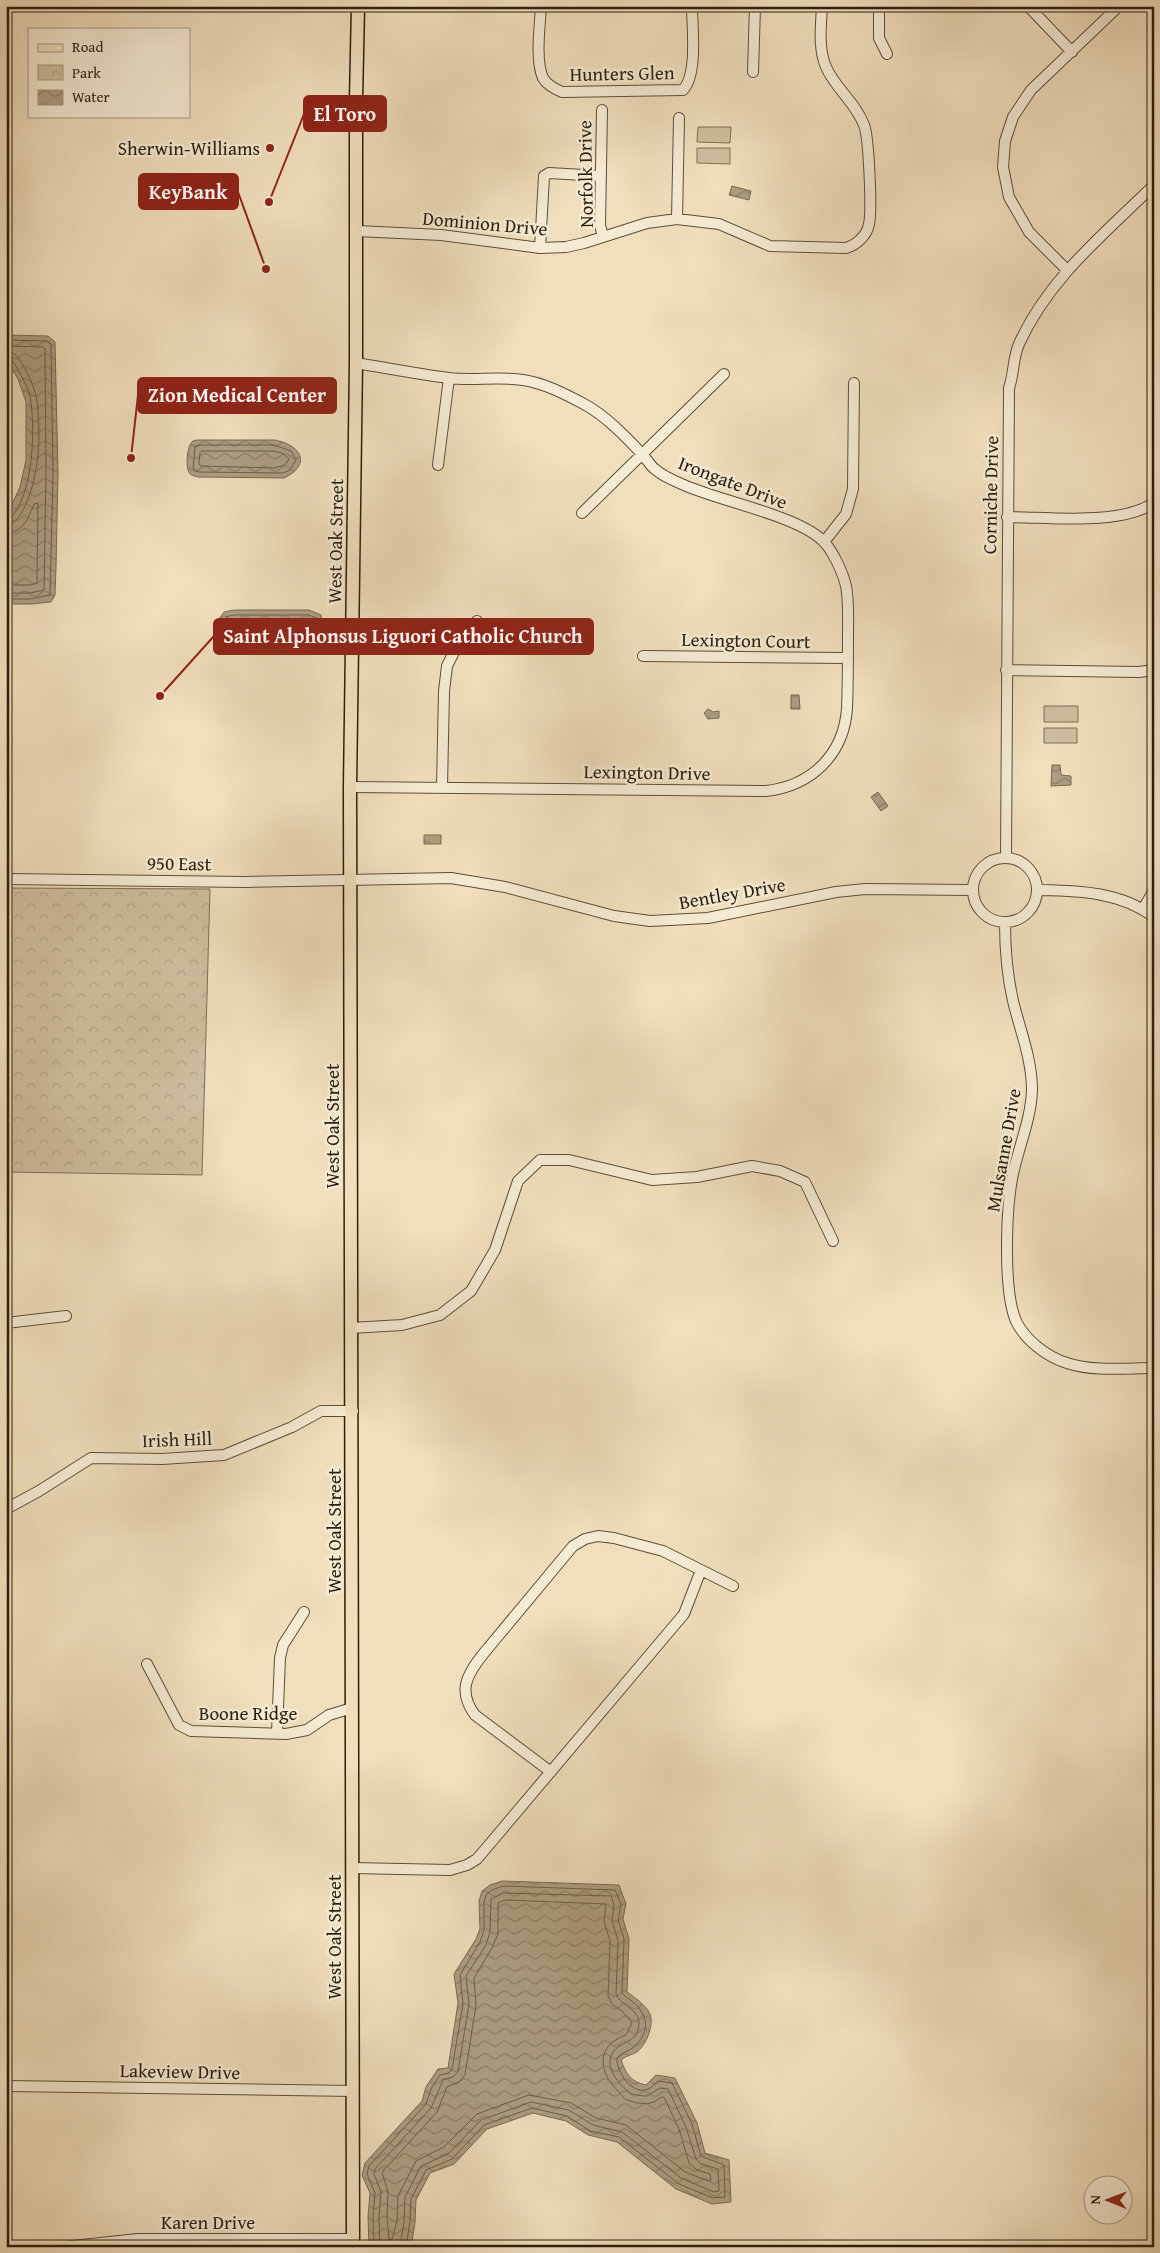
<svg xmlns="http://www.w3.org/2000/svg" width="1160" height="2253" font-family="'Gentium Book Plus',serif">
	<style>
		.grass { fill: #cfbd9f; stroke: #7e6e57 }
		.park { fill: url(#park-crowns); stroke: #7e6e57 }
		.water { fill: url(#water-waves); stroke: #796a53 }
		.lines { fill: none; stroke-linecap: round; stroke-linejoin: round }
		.shore { stroke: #6c5e48; stroke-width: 1 }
		.minor-casing { stroke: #5d4e3a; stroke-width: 12 }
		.major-casing { stroke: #2c1e0f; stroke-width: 15 }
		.minor { stroke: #f5ead3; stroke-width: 10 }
		.major { stroke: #f0debc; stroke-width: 12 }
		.poi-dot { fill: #8f2418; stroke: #f5ead3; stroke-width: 2 }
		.labels { text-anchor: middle; stroke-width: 5; stroke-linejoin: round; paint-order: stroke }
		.street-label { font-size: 19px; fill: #2c1e0f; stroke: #f5ead3 }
		.poi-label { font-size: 19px; fill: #2c1e0f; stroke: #f5ead3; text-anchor: end }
		.leader { fill: none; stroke: #8f2418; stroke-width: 2 }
		.callout-dot { fill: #8f2418; stroke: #f5ead3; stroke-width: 2 }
		.callout { fill: #8f2418; stroke: #8f2418; stroke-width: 2 }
		.callout-label { font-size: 20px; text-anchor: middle; font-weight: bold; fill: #fff }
	</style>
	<defs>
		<pattern id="park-crowns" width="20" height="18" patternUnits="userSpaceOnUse" patternTransform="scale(1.25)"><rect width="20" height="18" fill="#cfbd9f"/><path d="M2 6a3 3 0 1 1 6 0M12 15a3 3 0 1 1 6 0" fill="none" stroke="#b2a288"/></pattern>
		<pattern id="water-waves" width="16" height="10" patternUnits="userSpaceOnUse" patternTransform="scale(1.25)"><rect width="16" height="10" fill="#ad9d81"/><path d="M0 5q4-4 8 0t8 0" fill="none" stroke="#8d7f68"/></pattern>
	</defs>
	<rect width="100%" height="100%" fill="#f0debc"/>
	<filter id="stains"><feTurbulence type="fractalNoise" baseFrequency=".004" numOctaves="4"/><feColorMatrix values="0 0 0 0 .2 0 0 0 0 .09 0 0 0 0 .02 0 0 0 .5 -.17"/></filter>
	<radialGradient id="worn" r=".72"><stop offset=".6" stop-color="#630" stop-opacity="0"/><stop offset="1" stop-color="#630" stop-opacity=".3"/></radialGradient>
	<path class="grass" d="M698 127H731L730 143 697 142Z
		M697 148H730V164L697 163Z
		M1044 706H1078V722H1044Z
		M1044 728H1077V743H1044Z"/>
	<path class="park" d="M6 888 210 889 202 1175 6 1172Z"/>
	<path class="water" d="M732 186 751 191 749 200 729 195Z
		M6 335 48 336 55 342 58 473 56 567 55 595 51 602 31 604H6V517L20 487 26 460V402L18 379 6 359Z
		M201 440H274C300 444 313 464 284 478L198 477C194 476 189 475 188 470 186 464 187 445 193 441 195 440 199 440 201 440Z
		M234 610H309L321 615 322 624 318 630 300 631 298 633 296 631H236L233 633 225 629 219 619 224 612Z
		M791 695H799L800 709H791Z
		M708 709 713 712 719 711V718L708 719 704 713Z
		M1052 765H1060L1061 775 1071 776V785L1051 786Z
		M878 792 888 806 881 811 871 797Z
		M424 835H441V844H424Z
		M502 1881 619 1885 626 1904 623 1919 629 1939 627 1992C634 1997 646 2005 650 2014 654 2025 647 2043 638 2051 633 2055 627 2055 621 2060 626 2074 631 2082 646 2085L656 2075 675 2078 697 2123 705 2153 729 2160 731 2202 712 2204 676 2189 617 2142 588 2135 566 2121 533 2113 487 2129 454 2164 430 2173 416 2200 415 2223 411 2247H369L368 2216 370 2193 362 2175 365 2163 422 2101 426 2087 438 2069 448 2068 458 2003 454 1974 476 1939 480 1929 479 1901 482 1891 490 1885Z"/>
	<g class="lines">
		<path class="shore" d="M6 340 47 341 51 344 53 473 50 595 30 599H6
			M6 346 43 347 45 349 46 473 44 590 30 593H6
			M6 351C16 352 18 358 23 365 29 376 35 389 37 401 39 420 40 445 37 463 35 479 25 524 6 525
			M6 358 12 360C20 373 29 387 31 402 35 435 33 492 11 518L6 519
			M202 445H274L291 451 296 460 290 470 283 473 199 472 193 469 195 447Z
			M202 451H273L282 453 289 459 285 465 274 468 201 466 199 464 200 453Z
			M6 533C24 532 28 518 34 504L38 503 37 583 30 585H6
			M235 615H308L317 618V623L312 626 228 625 226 617Z
			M506 1900 606 1904 604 1921 610 1941 608 1996 613 2005 623 2012 632 2023 626 2035C595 2046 598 2072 619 2092 622 2095 623 2098 627 2100 635 2103 646 2105 654 2102 658 2100 659 2097 664 2097L679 2129 689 2163 697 2170 710 2174 711 2180 708 2181 685 2172 626 2125 596 2118 571 2103 529 2095 477 2114 444 2147 416 2161 398 2196 397 2221 392 2239 389 2240 387 2218 388 2192 382 2172 437 2112 447 2087 459 2082 465 2075 476 2005 474 1978 492 1948 498 1934V1903Z
			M374 2247 373 2216 375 2193 367 2174 369 2166 426 2104 431 2089 440 2075 449 2073 452 2069 463 2004 460 1975 480 1942 484 1930V1902L486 1895 492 1890 503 1886 615 1890 621 1904 618 1920 624 1939 622 1993C625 1997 630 1999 634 2003 648 2016 650 2030 636 2045 631 2051 623 2051 617 2058 616 2071 632 2096 648 2089 652 2088 655 2083 658 2081L672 2083 692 2124 701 2156 724 2165 725 2197 713 2198 679 2184 619 2137 590 2131 567 2116 532 2108 484 2125 452 2159 426 2170 411 2199 410 2222 406 2247
			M380 2247 379 2217 381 2192 374 2174 375 2169 431 2108 443 2080 453 2077 458 2072 469 2004 466 1976 486 1945 490 1932 491 1899 504 1893 611 1896 614 1905 612 1921 618 1940 616 1994C620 2005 639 2009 639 2023 639 2045 617 2040 611 2056 606 2068 619 2085 629 2092 633 2095 642 2096 647 2096L660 2088 668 2089 686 2127 696 2159 701 2164 718 2169 719 2191 714 2192 681 2178 622 2132 593 2125 569 2110 531 2102 481 2120 448 2154 421 2166 405 2197 404 2222 400 2247"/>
		<defs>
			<path id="minor" d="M541 6C540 26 535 60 543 78 547 85 555 89 562 92L683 90C698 74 692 28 692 6
				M879 6V38L887 54
				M1028 6 1072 52
				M753 72 755 6
				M602 110 600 225 603 237
				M677 219 679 118
				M357 231 441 235 540 248 566 247 584 243 647 223 677 219 719 224 770 246 846 248C856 245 867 236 869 224 872 211 869 137 864 125 856 103 835 88 826 67 818 48 821 26 822 6
				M540 248 544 176 549 173 601 176
				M1067 270 1029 232 1009 197 1003 167 1005 141 1013 117 1031 90 1119 6
				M438 465 449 378
				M582 513 724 374
				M1007 517C1048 517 1119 526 1154 503
				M824 542 846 514 853 489 854 383
				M643 656 848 658
				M1006 670 1139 672 1154 670
				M350 787 766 791C811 786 844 755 847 708 848 684 848 659 848 635 848 619 849 601 846 586 843 573 833 551 824 542 800 516 719 501 684 485 675 481 664 477 656 470 650 466 647 459 642 454 625 436 606 416 584 404 565 394 544 383 523 380 499 376 473 381 449 378 418 374 387 368 356 363
				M442 787 444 691 447 666 460 640 477 621
				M1006 858 1009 388C1014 374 1013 357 1019 344 1048 279 1104 234 1154 185
				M973 890a32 32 0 1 1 64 0a32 32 0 1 1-64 0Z
				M6 879 245 882 451 878 505 887 614 916 650 921 708 918 836 892 865 889 973 890
				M1037 890C1078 891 1119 891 1154 917
				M1143 909 1154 890
				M1005 922C1005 949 1007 975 1013 1001 1020 1030 1032 1059 1032 1090 1031 1119 1019 1146 1013 1174 1006 1207 1003 1291 1016 1321 1025 1340 1047 1357 1067 1363 1094 1372 1126 1368 1154 1368
				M6 1323 66 1316
				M351 1328 402 1325 440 1315 471 1291 495 1250 518 1181 540 1160H569L652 1180 697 1177 752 1166 780 1171 805 1182 833 1241
				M6 1509 39 1491 91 1458 162 1459 224 1455 292 1427 321 1411H353
				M147 1664 179 1725 191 1731 286 1734 307 1730 329 1715 352 1708
				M277 1733 280 1658 283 1645 304 1612
				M551 1772 475 1715C457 1691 467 1674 484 1653L573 1546 585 1539 598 1536 614 1538 663 1551 733 1586
				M352 1868 450 1870 467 1865 477 1859 684 1614 701 1570
				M6 2086 353 2091
				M63 2247 138 2239H353"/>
			<path id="major" d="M353 2247 350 787 356 363V100L358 6"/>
		</defs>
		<use href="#minor" class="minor-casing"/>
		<use href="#major" class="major-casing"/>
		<use href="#minor" class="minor"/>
		<use href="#major" class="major"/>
	</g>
	<circle class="poi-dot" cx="270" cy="148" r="5"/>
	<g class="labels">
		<g class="street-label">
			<text transform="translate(622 73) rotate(-1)" y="7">Hunters Glen</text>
			<text transform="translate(585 174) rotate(-91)" y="7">Norfolk Drive</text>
			<text transform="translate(485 223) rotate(5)" y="7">Dominion Drive</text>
			<text transform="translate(733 482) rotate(21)" y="7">Irongate Drive</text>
			<text transform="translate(990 495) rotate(-89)" y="7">Corniche Drive</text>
			<text transform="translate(335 541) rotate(-89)" y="7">West Oak Street</text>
			<text transform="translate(746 640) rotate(1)" y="7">Lexington Court</text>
			<text transform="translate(647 772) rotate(1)" y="7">Lexington Drive</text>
			<text transform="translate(179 863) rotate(1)" y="7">950 East</text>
			<text transform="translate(732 893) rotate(-10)" y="7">Bentley Drive</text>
			<text transform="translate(332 1126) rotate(-90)" y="7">West Oak Street</text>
			<text transform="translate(1003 1150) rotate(-80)" y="7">Mulsanne Drive</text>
			<text transform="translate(177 1439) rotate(-2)" y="7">Irish Hill</text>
			<text transform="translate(334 1531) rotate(-90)" y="7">West Oak Street</text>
			<text x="248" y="1720">Boone Ridge</text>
			<text transform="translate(334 1937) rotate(-90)" y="7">West Oak Street</text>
			<text transform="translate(180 2071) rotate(1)" y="7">Lakeview Drive</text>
			<text x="208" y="2229">Karen Drive</text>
		</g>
		<g class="poi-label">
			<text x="260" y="155">Sherwin-Williams</text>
		</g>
	</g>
	<path class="leader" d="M269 202L304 114M266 269L238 192M131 458L138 395M160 696L214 636"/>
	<g class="callout-dot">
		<circle cx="269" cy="202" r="5"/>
		<circle cx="266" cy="269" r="5"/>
		<circle cx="131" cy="458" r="5"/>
		<circle cx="160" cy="696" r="5"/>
	</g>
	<g class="callout">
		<rect x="304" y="96" width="82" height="35" rx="5"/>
		<rect x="139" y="174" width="99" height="35" rx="5"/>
		<rect x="138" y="378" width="198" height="35" rx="5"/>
		<rect x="214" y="619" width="379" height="35" rx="5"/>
	</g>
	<g class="callout-label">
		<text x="345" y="121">El Toro</text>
		<text x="188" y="199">KeyBank</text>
		<text x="237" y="402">Zion Medical Center</text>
		<text x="403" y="643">Saint Alphonsus Liguori Catholic Church</text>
	</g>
	<rect width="1160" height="2253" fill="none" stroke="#f0debc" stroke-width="25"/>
	<rect x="8" y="8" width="1145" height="2238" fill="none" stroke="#2c1e0f" stroke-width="2.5"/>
	<rect x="12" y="12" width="1135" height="2228" fill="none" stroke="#2c1e0f"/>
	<rect x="28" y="28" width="162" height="90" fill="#f5ead3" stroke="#a59885"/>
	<rect x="38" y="44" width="25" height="8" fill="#f0debc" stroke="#a59885"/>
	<text x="72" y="52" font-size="15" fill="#2c1e0f">Road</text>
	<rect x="38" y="65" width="25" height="15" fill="url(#park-crowns)" stroke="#a59885"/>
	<text x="72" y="78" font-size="15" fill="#2c1e0f">Park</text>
	<rect x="38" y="90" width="25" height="15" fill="url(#water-waves)" stroke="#a59885"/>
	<text x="72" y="102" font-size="15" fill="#2c1e0f">Water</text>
	<g transform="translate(1108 2200) rotate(271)"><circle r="24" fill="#f5ead3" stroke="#a59885"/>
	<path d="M0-4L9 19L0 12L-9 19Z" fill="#8f2418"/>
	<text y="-8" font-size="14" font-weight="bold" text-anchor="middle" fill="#2c1e0f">N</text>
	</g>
	<rect width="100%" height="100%" filter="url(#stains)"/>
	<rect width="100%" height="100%" fill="url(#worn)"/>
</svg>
